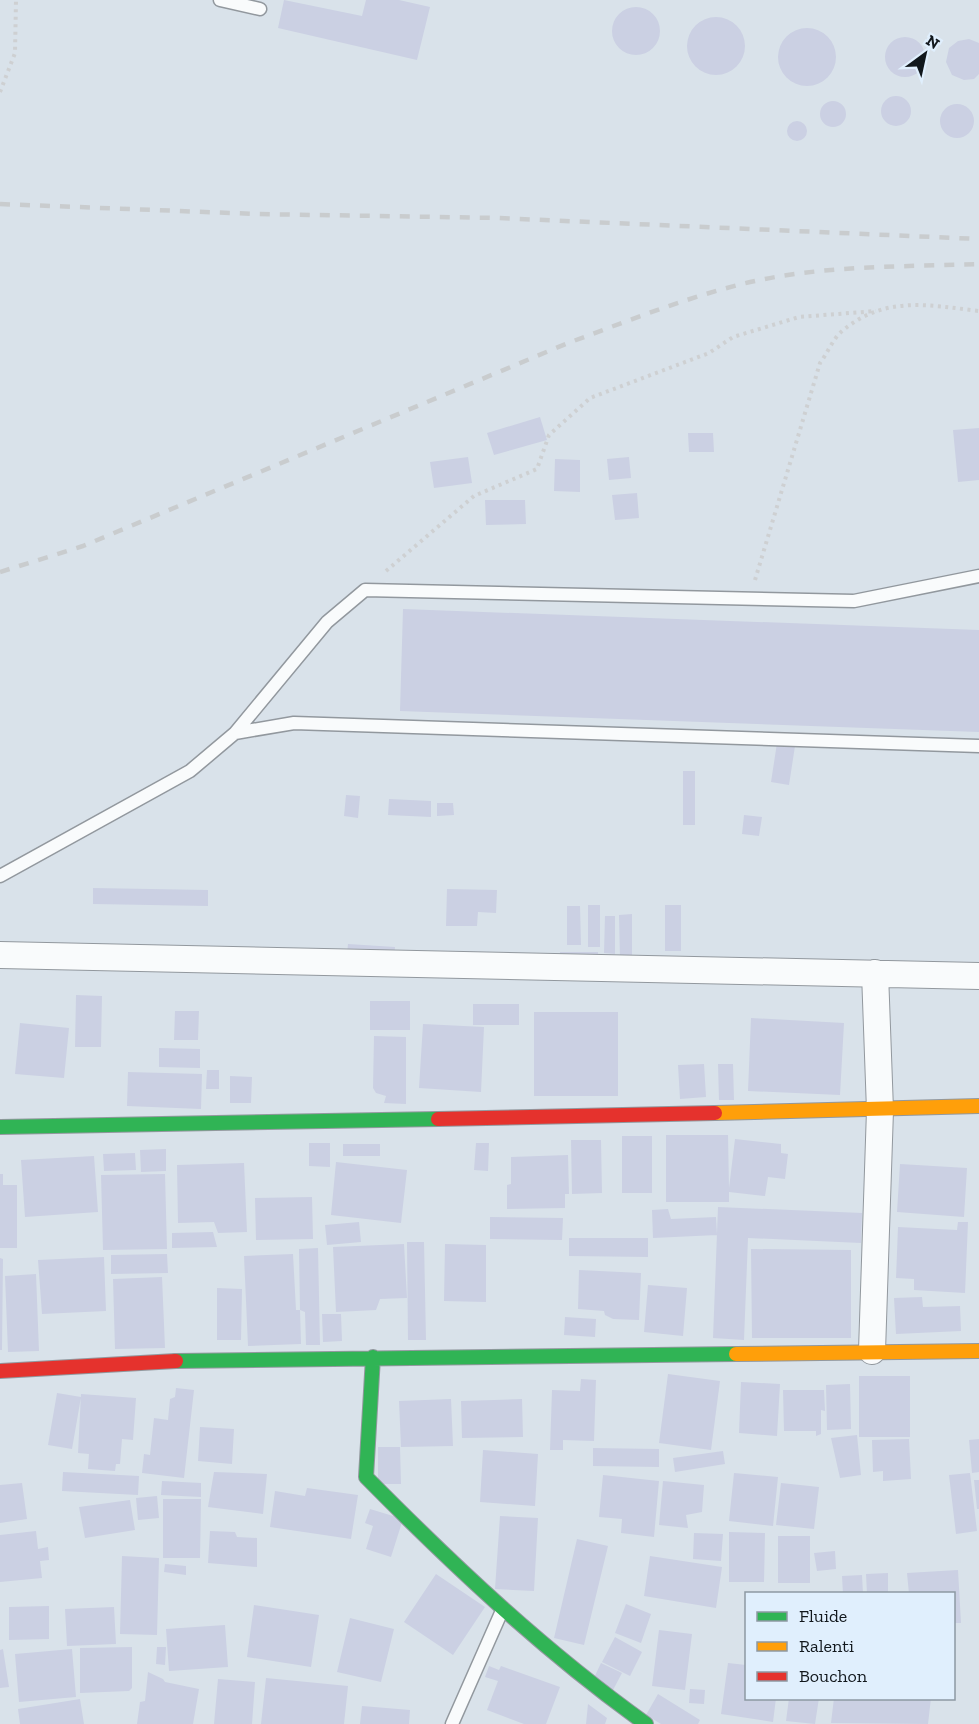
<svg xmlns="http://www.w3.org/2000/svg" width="979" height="1724" font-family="'Zilla Slab',serif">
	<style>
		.building { fill: #cbd0e3 }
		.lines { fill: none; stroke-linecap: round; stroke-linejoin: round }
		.lane-casing { stroke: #92989e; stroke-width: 15 }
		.street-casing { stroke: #92989e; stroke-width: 28 }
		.fast-casing { stroke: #92989e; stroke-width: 16 }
		.slow-casing { stroke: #92989e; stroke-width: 16 }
		.jam-casing { stroke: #92989e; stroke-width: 16 }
		.path { stroke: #ced0d2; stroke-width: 4; stroke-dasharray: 3 4.5; stroke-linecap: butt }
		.lane { stroke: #f9fbfc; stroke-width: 12 }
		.street { stroke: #f9fbfc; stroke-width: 26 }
		.fast { stroke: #30b455; stroke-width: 14 }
		.slow { stroke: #ff9f0a; stroke-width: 14 }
		.jam { stroke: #e5322d; stroke-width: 14 }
		.rail { stroke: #c9ccce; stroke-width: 4.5; stroke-dasharray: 10 10; stroke-linecap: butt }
	</style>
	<rect width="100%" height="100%" fill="#d9e2ea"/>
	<path class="building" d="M284 0 362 16 366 0H399L430 7 417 60 278 28Z
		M612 31a24 24 0 1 1 48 0a24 24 0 1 1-48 0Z
		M687 46a29 29 0 1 1 58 0a29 29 0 1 1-58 0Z
		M778 57a29 29 0 1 1 58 0a29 29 0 1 1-58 0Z
		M885 57a20 20 0 1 1 40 0a20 20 0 1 1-40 0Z
		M969 39 979 43V74L974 79 964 80 952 75 946 62 949 48 958 41Z
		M881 111a15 15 0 1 1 30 0a15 15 0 1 1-30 0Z
		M820 114a13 13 0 1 1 26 0a13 13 0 1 1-26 0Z
		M940 121a17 17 0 1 1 34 0a17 17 0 1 1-34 0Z
		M787 131a10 10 0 1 1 20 0a10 10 0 1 1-20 0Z
		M540 417 547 440 494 455 487 433Z
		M979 428V480L958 482 953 430Z
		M688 433H713L714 452H689Z
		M468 457 472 483 434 488 430 462Z
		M629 457 631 478 609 480 607 459Z
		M555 459 580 460V492L554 491Z
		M637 493 639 518 615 520 612 495Z
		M485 500H525L526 524 486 525Z
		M403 609 979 630V732L400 711Z
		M777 743 795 746 789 785 771 782Z
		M683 771H695V825H683Z
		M346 795 360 796 358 818 344 816Z
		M389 799 431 801V817L388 815Z
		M437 803H453L454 815 437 816Z
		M744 815 762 817 759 836 742 834Z
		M93 888 208 890V906L93 904Z
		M447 889 497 890 496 913 478 912 477 926H446Z
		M588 905H600V947H588Z
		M665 905H681V951H665Z
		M567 906H580L581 945H567Z
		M632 914V958H620L619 915Z
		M605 916H615V954L604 953Z
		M348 944 395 947 394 958 347 955Z
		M560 952H598V965H560Z
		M76 995 102 996 101 1047H75Z
		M370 1001H410V1030H370Z
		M473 1004H519V1025H473Z
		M175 1011H199L198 1040H174Z
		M534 1012H618V1096H534Z
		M751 1018 844 1023 840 1095 748 1091Z
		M20 1023 69 1028 64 1078 15 1074Z
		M423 1024 484 1027 481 1092 419 1088Z
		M374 1036 406 1037V1104L384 1103 386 1096 376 1093 373 1088Z
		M159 1048 200 1049V1068L159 1067Z
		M704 1064 706 1097 680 1099 678 1065Z
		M718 1064H733L734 1100H719Z
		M207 1070H219V1089H206Z
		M128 1072 202 1074 201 1109 127 1106Z
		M230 1076 252 1077 251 1103H230Z
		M666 1135H728L729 1188 735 1139 781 1144V1153L788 1154 785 1179 768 1177 765 1196 729 1192V1202H666Z
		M622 1136H652V1193H622Z
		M571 1140H601L602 1193 572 1194Z
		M309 1143H330V1167L309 1166Z
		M476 1143H489L488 1171 474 1170Z
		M343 1144H380V1156H343Z
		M166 1149V1171L141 1172 140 1150Z
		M135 1153 136 1170 104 1171 103 1154Z
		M568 1155 569 1194H565V1208L507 1209V1185L511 1184V1157Z
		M94 1156 98 1212 25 1217 21 1160Z
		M336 1162 407 1170 401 1223 331 1215Z
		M244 1163 247 1232 218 1233 214 1222 178 1223 177 1165Z
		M900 1164 967 1168 964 1217 897 1212Z
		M0 1174H3V1185H17V1248H0Z
		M165 1174 167 1249 103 1250 101 1175Z
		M312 1197 313 1239 256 1240 255 1198Z
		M718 1207 862 1213 861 1243 748 1238 744 1340 713 1338Z
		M668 1209 671 1219 716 1217 717 1235 653 1238 652 1210Z
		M490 1217 563 1218 562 1240 490 1239Z
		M359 1222 361 1242 327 1245 325 1225Z
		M958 1222H968L965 1293 914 1290V1279L896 1278 898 1227 957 1230Z
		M213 1232 217 1247 172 1248V1233Z
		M569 1238H648V1257L569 1256Z
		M407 1242H424L426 1340H408Z
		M404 1244 407 1298 380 1299 376 1310 336 1312 333 1247Z
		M445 1244 486 1245V1302L444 1301Z
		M318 1248 320 1345H306L305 1312 300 1310 299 1249Z
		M751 1249 851 1250V1338H752Z
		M167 1254 168 1273 111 1274V1255Z
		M293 1254 296 1310H300L301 1344 248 1346 244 1256Z
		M104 1257 106 1311 42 1314 38 1260Z
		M0 1258 3 1259 2 1350H0Z
		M579 1270 641 1273 639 1320 613 1319 605 1315 604 1311 578 1309Z
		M36 1274 39 1351 8 1352 5 1276Z
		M162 1277 165 1348 115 1349 113 1279Z
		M648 1285 687 1288 683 1336 644 1332Z
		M217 1288 242 1289 241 1340H217Z
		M922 1297 923 1307 960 1306 961 1331 896 1334 894 1298Z
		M322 1314H341L342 1341 323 1342Z
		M565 1317 596 1319 595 1337 564 1335Z
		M668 1374 720 1381 711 1450 659 1443Z
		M859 1376H910V1437H859Z
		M581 1379 596 1380 594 1441 563 1440V1450H550L552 1390 580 1391Z
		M741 1382 780 1384 777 1436 739 1433Z
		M850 1384 851 1429 827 1430 826 1385Z
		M176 1388 194 1390 184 1478 142 1473 144 1454 150 1455 154 1418 168 1420 170 1399 175 1397Z
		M783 1390H824L825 1411 821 1410V1434L816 1436V1431H784Z
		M57 1393 81 1397 72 1449 48 1445Z
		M81 1394 136 1398 133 1440 122 1439 120 1464H116L115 1471 88 1469 89 1454 78 1453Z
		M451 1399 453 1446 401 1447 399 1401Z
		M522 1399 523 1437 462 1438 461 1401Z
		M200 1427 234 1429 232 1464 198 1461Z
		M857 1435 861 1475 840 1478 831 1438Z
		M909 1439 911 1479 883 1481V1471L873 1472 872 1440Z
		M979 1439V1472L972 1473 969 1440Z
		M378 1447H400L401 1484H378Z
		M593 1448 659 1449V1467L593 1466Z
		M483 1450 538 1454 535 1506 480 1502Z
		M723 1451 725 1464 675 1472 673 1458Z
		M63 1472 139 1476 138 1495 62 1491Z
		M214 1472 267 1474 263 1514 208 1507Z
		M734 1473 778 1477 773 1526 729 1521Z
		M970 1473 977 1531 956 1534 949 1475Z
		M603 1475 659 1481 654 1537 621 1533 622 1519 599 1517Z
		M974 1480H979V1509H977Z
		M162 1481 201 1483V1497L161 1495Z
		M663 1481 704 1485 702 1512 686 1515 688 1528 659 1525Z
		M22 1483 27 1519 0 1523V1485Z
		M781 1483 819 1487 814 1529 776 1525Z
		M307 1488 358 1495 351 1539 270 1527 275 1491 305 1496Z
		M157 1496 159 1518 138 1520 136 1498Z
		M163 1499H201L200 1558H163Z
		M130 1500 135 1530 85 1538 79 1507Z
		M370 1509 403 1519 391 1557 366 1549 373 1526 365 1523Z
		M500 1516 538 1518 534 1591 495 1589Z
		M36 1531 38 1549 48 1547 49 1560 40 1561 42 1578 0 1582V1535Z
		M210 1531 235 1532 237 1537 257 1538V1567L208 1563Z
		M729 1532 765 1533 764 1582H729Z
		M694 1533 723 1534 721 1561 693 1559Z
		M778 1536H810V1583H778Z
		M577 1539 608 1546 584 1645 554 1638Z
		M835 1551 836 1569 817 1571 814 1553Z
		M122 1556 159 1558 157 1635 120 1634Z
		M650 1556 722 1567 716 1608 644 1596Z
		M165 1564 186 1566V1575L164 1572Z
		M958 1570 961 1623H954V1594H909L907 1573Z
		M888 1573V1594H867L866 1574Z
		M436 1574 485 1607 453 1655 404 1622Z
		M862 1575 863 1594H843L842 1576Z
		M626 1604 651 1614 641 1643 615 1633Z
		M254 1605 319 1615 311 1667 247 1657Z
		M49 1606V1639L9 1640V1607Z
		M114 1607 116 1644 67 1646 65 1609Z
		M350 1618 394 1629 381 1682 337 1672Z
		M225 1625 228 1667 169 1671 166 1629Z
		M659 1630 692 1634 685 1690 652 1686Z
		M615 1637 642 1652 630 1676 602 1662Z
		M132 1647V1688L129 1691 80 1693V1648Z
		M157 1647H166L165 1665 156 1664Z
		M3 1649 9 1687 0 1688V1650Z
		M72 1649 76 1697 19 1702 15 1654Z
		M601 1663 622 1673 613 1690 593 1680Z
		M728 1663 746 1665V1698H776L773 1722 721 1714Z
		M489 1666 499 1670 501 1666 560 1687 546 1724H524L487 1710 498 1681 485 1677Z
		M148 1672 163 1679 165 1682 199 1689 193 1724H137L140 1702 145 1701Z
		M266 1678 348 1686 344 1724H261Z
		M218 1679 255 1682 252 1724H214Z
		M690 1689 705 1690 704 1704 689 1703Z
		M658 1694 700 1720 698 1724H661L646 1715Z
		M789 1698H819L815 1724 786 1721Z
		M834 1698H931L928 1724 831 1723Z
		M80 1699 84 1724H20L18 1709Z
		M588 1704 607 1718 605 1724H586Z
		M362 1706 410 1710 409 1724H360Z"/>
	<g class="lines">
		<defs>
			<path id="lane" d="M220 0 260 9
				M235 733 294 723 979 746
				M0 876 190 771 235 733 327 622 365 590 854 601 979 576
				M452 1724 501 1613"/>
			<path id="street" d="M0 955 979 976
				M872 1351 880 1110 875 973"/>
			<path id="fast" d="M0 1127 438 1119
				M373 1357 366 1477C454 1566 544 1651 646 1724
				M176 1361 736 1354"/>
			<path id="slow" d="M715 1113 979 1106
				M736 1354 979 1351"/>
			<path id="jam" d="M438 1119 715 1113
				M0 1371 176 1361"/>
		</defs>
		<use href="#lane" class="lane-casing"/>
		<use href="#street" class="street-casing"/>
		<use href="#fast" class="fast-casing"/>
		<use href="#slow" class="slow-casing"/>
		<use href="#jam" class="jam-casing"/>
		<path class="path" d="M0 92 15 53 16 0
			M386 571 474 496 537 469 549 435 590 398 709 353 733 337 799 317 876 311
			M755 580 820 363C827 354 833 339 841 332 884 295 928 305 979 311"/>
		<use href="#lane" class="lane"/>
		<use href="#street" class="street"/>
		<use href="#fast" class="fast"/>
		<use href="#slow" class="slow"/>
		<use href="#jam" class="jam"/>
		<path class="rail" d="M0 204 257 214 498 218 979 239
			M0 572 83 546 568 343C625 322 682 299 742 284 818 265 901 267 979 264"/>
	</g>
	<rect x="745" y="1592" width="210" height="108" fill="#e0effd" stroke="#8d99a3" stroke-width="1.5"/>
	<rect x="757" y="1612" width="30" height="9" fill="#30b455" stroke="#8d99a3" stroke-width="1.5"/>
	<text x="799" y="1622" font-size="18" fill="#11171c">Fluide</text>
	<rect x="757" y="1642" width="30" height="9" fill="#ff9f0a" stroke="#8d99a3" stroke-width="1.5"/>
	<text x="799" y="1652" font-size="18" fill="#11171c">Ralenti</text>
	<rect x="757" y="1672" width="30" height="9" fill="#e5322d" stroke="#8d99a3" stroke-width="1.5"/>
	<text x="799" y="1682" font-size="18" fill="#11171c">Bouchon</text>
	<g transform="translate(925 54) rotate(33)" stroke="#e0effd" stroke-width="4.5" paint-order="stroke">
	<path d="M0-4.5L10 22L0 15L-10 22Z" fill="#11171c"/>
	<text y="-9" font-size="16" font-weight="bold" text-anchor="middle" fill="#11171c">N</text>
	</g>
</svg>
